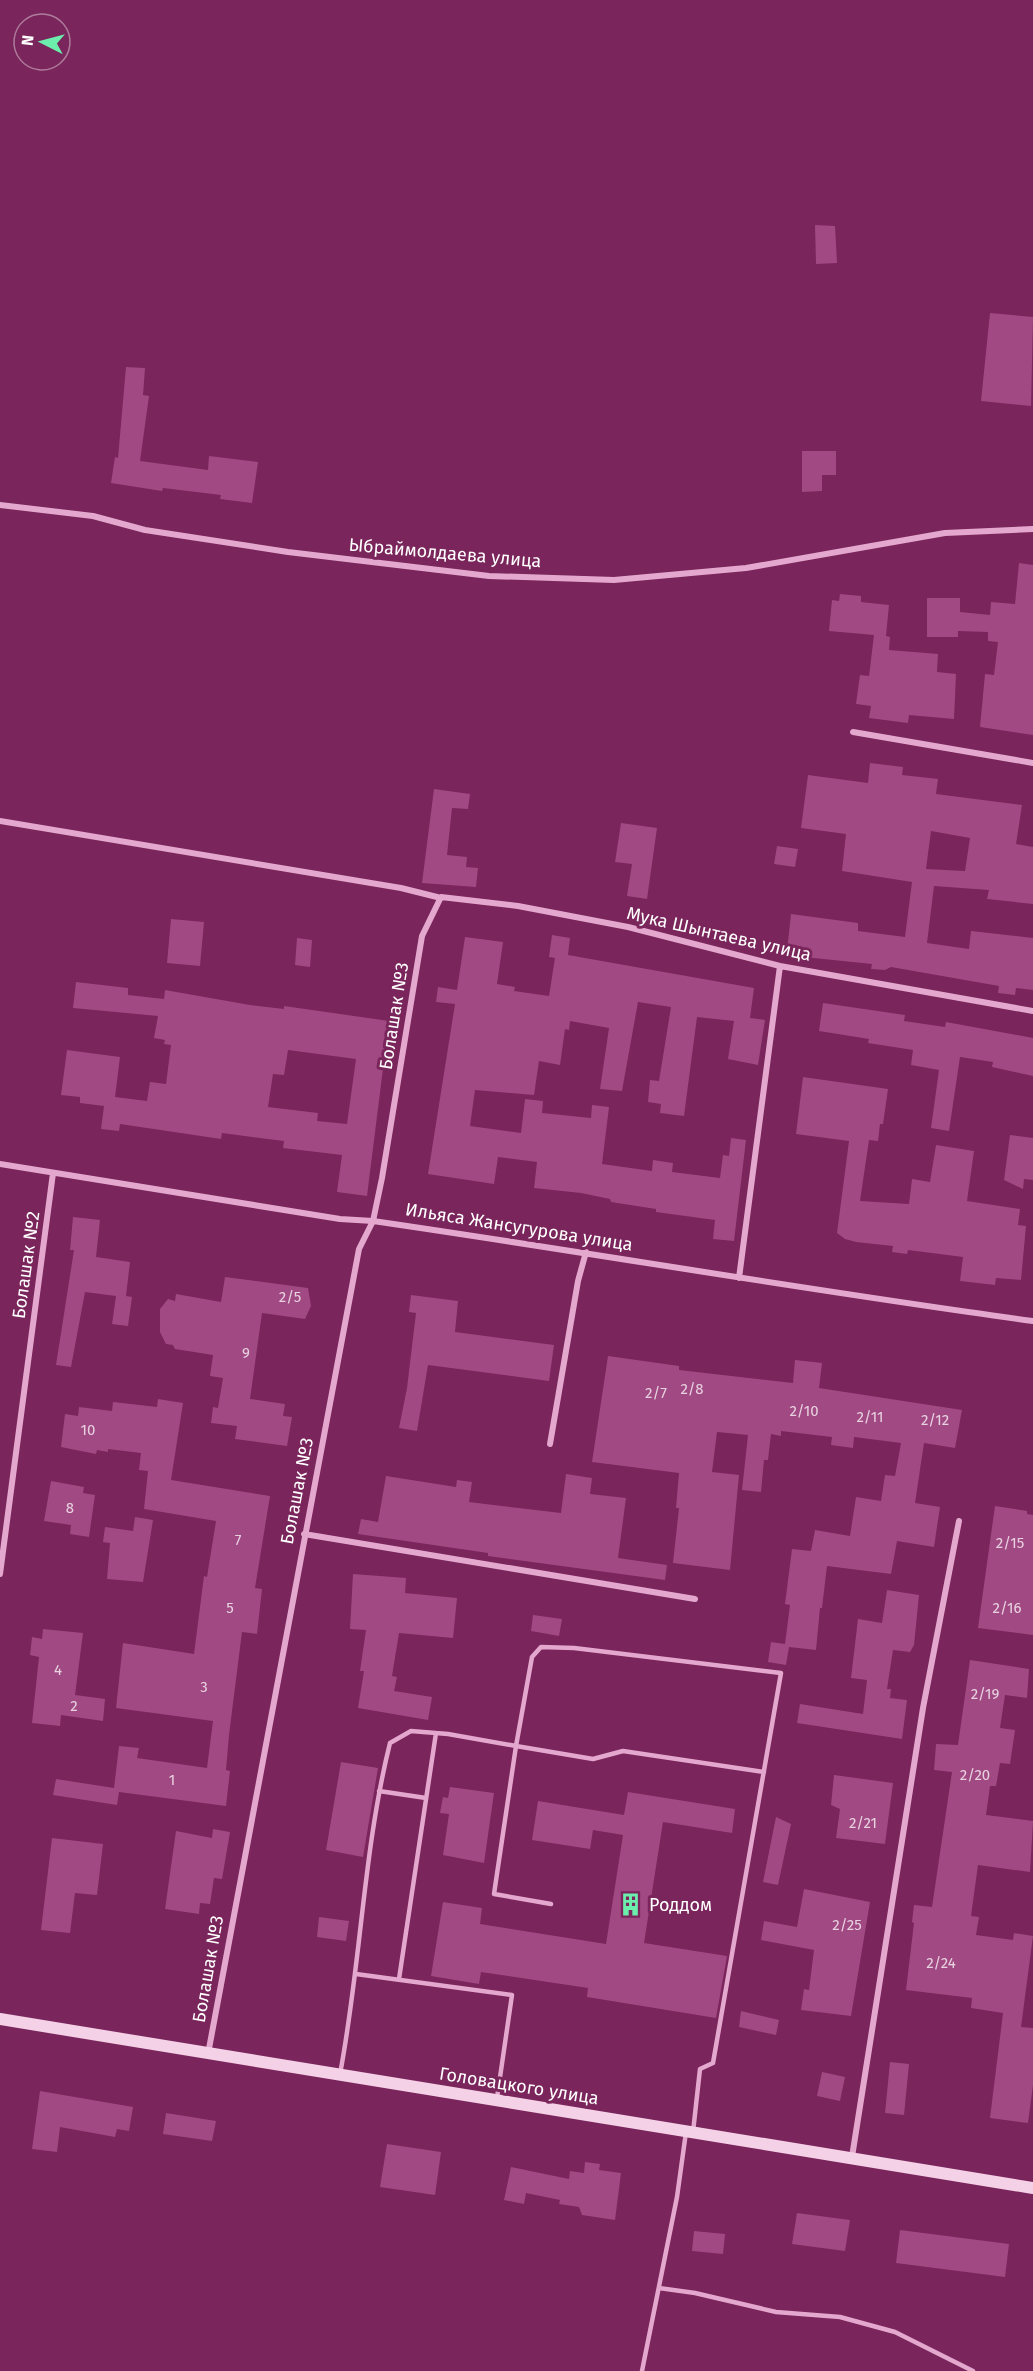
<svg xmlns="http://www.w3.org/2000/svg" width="1033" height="2371" font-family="'Fira Sans',sans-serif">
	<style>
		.building { fill: #a14983; fill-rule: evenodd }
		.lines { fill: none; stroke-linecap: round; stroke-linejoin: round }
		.lane { stroke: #e4a8cf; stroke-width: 4.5 }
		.street { stroke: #e4a8cf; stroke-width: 6 }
		.secondary { stroke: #f4d1e7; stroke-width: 12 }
		.labels { text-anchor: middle; stroke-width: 6; stroke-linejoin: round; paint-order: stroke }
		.number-label { font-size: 15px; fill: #e8d2e0 }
		.street-label { font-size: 18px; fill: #fff; stroke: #7a255b }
		.poi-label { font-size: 18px; fill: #fff; stroke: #7a255b; text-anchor: start }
	</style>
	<rect width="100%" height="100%" fill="#7a255b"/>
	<path class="building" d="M815 225 835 226 837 263 816 264Z
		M990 313 1033 317 1031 406 981 401Z
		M126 367 145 368 143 395 149 396 140 461 208 470 209 456 258 462 252 503 220 499 221 495 163 488 162 491 111 483 115 457 118 458Z
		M802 451H836V475H822V491L802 492Z
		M1019 563 1033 565V735L980 727 985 674 994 675 998 642 988 641V632L958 631V637H927V598H960V612L990 615 991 602 1015 604Z
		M840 594 861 596V602L889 605 886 636 890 637 889 650 938 654 937 672 956 674 954 719 909 715 908 723 869 718 871 706 856 704 860 675 869 676 874 635 829 631 832 600 839 601Z
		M870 763 903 767 902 775 938 779 936 794 1022 805 1016 844 1033 847V904L987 899 989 890 934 886 927 943 969 949 971 931 1033 938V990L1016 988 1015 995 998 993 999 986 891 967 885 970 871 969 872 964 804 957V953L787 951 791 914 858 923V931L905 937 912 882 842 871 846 834 801 828 808 775 868 783ZM931 831 970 838 965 871 926 869Z
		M434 789 470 794 468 809 452 808 447 855 467 857 466 867 478 868 476 887 422 883Z
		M621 823 657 828 647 899 627 896 632 864 615 862Z
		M777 846 798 849 795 867 774 864Z
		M171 919 204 922 200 966 167 963Z
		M552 935 570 938 568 955 754 988 750 1018 765 1020 758 1065 728 1059 734 1021 697 1017 684 1116 660 1113 661 1104 648 1102 650 1080 659 1081 671 1007 638 1002 622 1091 600 1089 609 1028 570 1021 569 1030 565 1029 560 1065 539 1061 534 1095 475 1090 470 1126 521 1133 525 1099 543 1101 542 1113 591 1118 592 1105 609 1107 602 1164 652 1171 653 1160 673 1163 672 1172 720 1178 723 1155 729 1156 731 1138 746 1140 734 1241 713 1239 715 1220 656 1212V1209L611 1202 610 1199 581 1193 534 1188 537 1162 498 1157 494 1184 428 1174 455 1004 436 1002 438 987 457 990 465 937 503 942 497 984 515 987 514 991 549 996 555 958 549 957Z
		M297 938 312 940 310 967 295 965Z
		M76 982 128 988V995L164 999 165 990 250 1005 284 1009V1006L389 1021 367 1196 337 1192 342 1155 283 1148 284 1141 222 1133 221 1139 120 1124 119 1131 101 1129 104 1106 80 1103V1097L61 1095 67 1050 120 1057 115 1097 147 1101 150 1082 166 1084 171 1045 164 1044 165 1040 154 1038 158 1016 73 1008ZM288 1050 356 1059 347 1124 317 1121 318 1113 268 1107 273 1074 284 1075Z
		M823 1003 905 1015 904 1021 945 1027 946 1022 1033 1038V1076L992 1067 993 1062 960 1057 949 1131 931 1128 939 1070 911 1065 913 1050 868 1043 869 1039 819 1031Z
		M803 1077 888 1089 883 1124H880L878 1141 869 1140 860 1201 909 1204 912 1179 930 1182 936 1145 974 1151 967 1201 1020 1209 1018 1225 1026 1226 1021 1280 996 1278 995 1285 960 1281 963 1257 908 1250 907 1254 892 1252 893 1246 856 1242 845 1239 837 1233 849 1141 796 1134Z
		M1010 1135 1033 1138V1180L1024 1179 1023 1189 1004 1180Z
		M73 1217 100 1220 96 1257 130 1262 126 1296 132 1297 128 1326 112 1324 116 1296 85 1292 71 1367 56 1365 74 1250H70Z
		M225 1277 308 1288 311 1306 305 1319 262 1313 250 1399 285 1404 283 1416 292 1417 287 1446 235 1439 237 1426 211 1423 213 1407 218 1408 223 1378 210 1376 213 1355 175 1349 173 1345 166 1344 160 1332V1309L168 1299 175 1301 176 1294 221 1302Z
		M411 1295 458 1301 455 1332 554 1345 549 1381 428 1365 417 1431 399 1428 407 1388 416 1313 409 1312Z
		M608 1356 679 1366V1370L793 1383 795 1360 822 1363 819 1388 962 1410 955 1448 924 1443 915 1503 940 1507 934 1547 897 1541 891 1574 827 1566 822 1608H820L816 1650 789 1647 786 1665 768 1662 771 1642 785 1644 790 1605 785 1604 792 1549 811 1551 815 1530 850 1536 856 1497 881 1501 885 1475 895 1476 901 1443 854 1437 853 1448 831 1445 832 1437 781 1431V1436L771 1434 768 1460H764L761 1492 742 1490 748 1435 717 1432 712 1472 739 1475 730 1570 673 1563 679 1508H676L679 1473 592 1462Z
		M158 1399 183 1403 171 1480 270 1496 255 1588 262 1589 257 1634 242 1632 229 1735 226 1770 230 1771 226 1806 119 1792 117 1805 53 1795 56 1779 114 1788 119 1746 139 1748 137 1758 207 1768 213 1721 116 1708 123 1643 194 1654 204 1576 207 1577 216 1521 144 1509 148 1471 139 1470 141 1453 108 1449V1452L97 1450 96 1454 61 1447 65 1414 78 1416 79 1407 112 1411 113 1402 157 1407Z
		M566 1474 592 1478 590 1494 626 1498 618 1558 667 1565 665 1580 488 1556V1553L358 1534 361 1519 378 1522 386 1476 456 1487 457 1480 472 1482 469 1502 561 1513Z
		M51 1481 84 1487 83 1493 95 1495 89 1537 70 1534 71 1525 44 1521Z
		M995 1506 1027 1511V1514L1033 1515V1635L978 1628Z
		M135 1517 153 1520 143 1582 107 1579 110 1543 103 1542 105 1527 133 1531Z
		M353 1574 406 1578 405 1593 457 1598 453 1638 399 1633 392 1676 397 1677 394 1691 432 1697 428 1720 358 1708 364 1671H360L366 1630 350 1629Z
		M887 1590 919 1595 914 1645 910 1652 893 1650 887 1689H891L890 1698 907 1700 902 1739 797 1723 800 1704 863 1714 867 1680 851 1678 858 1619 882 1623Z
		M533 1615 562 1619 559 1636 531 1631Z
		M43 1629 83 1633 75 1695 105 1699 103 1721 61 1715 60 1726 32 1723 39 1657 30 1655 32 1637 42 1639Z
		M970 1660 1029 1669 1027 1698 1005 1695 1000 1728 1015 1730 1010 1764 1000 1763 996 1786H990L986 1815 1033 1821 1030 1872 978 1865 971 1916 979 1917 976 1935 1013 1940 1014 1933 1033 1936 1021 2027 1033 2028V2085L1028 2123 990 2118 1003 2013 971 2008 972 1998 906 1990 914 1923 912 1922 914 1905 932 1907 952 1772 934 1770 936 1744 958 1745Z
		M341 1762 378 1768 363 1857 326 1850Z
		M834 1775 893 1783 885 1844 836 1838 840 1809 831 1805Z
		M450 1787 494 1793 484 1863 443 1855 449 1814 440 1813 443 1797 448 1798Z
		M628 1792 735 1809 732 1833 663 1822 644 1943 727 1956 716 2018 587 1997 588 1988 481 1972 479 1984 431 1976 443 1902 482 1908 480 1924 606 1944 623 1835 593 1830 590 1849 532 1840 538 1801 624 1815Z
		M776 1817 791 1824 778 1885 763 1882Z
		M213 1829 230 1832 222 1879 214 1878 210 1904 200 1903 199 1914 165 1909 176 1831 212 1838Z
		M52 1838 103 1844 97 1895 75 1893 70 1933 41 1930Z
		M804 1889 870 1902 851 2016 801 2010 804 1989 809 1990 814 1950 761 1940 764 1921 797 1927Z
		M319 1917 349 1921 346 1941 317 1937Z
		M741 2011 779 2020 776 2035 739 2027Z
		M890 2062 909 2064 904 2115 885 2113Z
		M822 2072 845 2077 840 2101 817 2096Z
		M40 2091 133 2107 129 2131 117 2129 115 2137 60 2127 57 2152 32 2149Z
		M166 2113 216 2121 212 2141 163 2134Z
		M387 2144 441 2152 435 2195 380 2187Z
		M585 2162 600 2164 599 2170 621 2173 615 2220 582 2215 579 2207 559 2204 560 2200 526 2193 524 2204 504 2200 511 2167 569 2179 570 2171 584 2173Z
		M797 2213 850 2220 845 2251 792 2244Z
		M900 2230 1009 2244 1005 2277 896 2263Z
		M694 2231 725 2234 723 2254 692 2251Z"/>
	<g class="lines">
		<path class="lane" d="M379 1791 426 1798
			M551 1904 494 1894 516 1746 593 1759 623 1751 764 1772
			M356 1974 512 1995 497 2098
			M399 1979 436 1733
			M340 2074C361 1964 363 1851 390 1743L411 1731 448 1734 516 1746 532 1657 541 1647 574 1648 781 1673 713 2063 700 2069 693 2132
			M659 2288 695 2293 776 2312 840 2317 895 2332 973 2371
			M642 2371 677 2197 686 2132"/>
		<path class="street" d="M0 505 93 516 145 530 288 552 489 576 614 580 746 568 945 533 1033 529
			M853 732 1033 763
			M0 821 401 888 441 898
			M0 1164 340 1219 373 1221C593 1253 812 1291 1033 1321
			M739 1278 780 966
			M550 1444 578 1281 586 1252
			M304 1534 695 1599
			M0 1574 53 1173
			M208 2054 359 1249 373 1221 382 1178 422 936 441 897 518 906 628 927 780 966 1033 1011
			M852 2157 923 1708 959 1521"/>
		<path class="secondary" d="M0 2019 1033 2188"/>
	</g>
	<defs>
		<symbol id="building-bare" viewBox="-9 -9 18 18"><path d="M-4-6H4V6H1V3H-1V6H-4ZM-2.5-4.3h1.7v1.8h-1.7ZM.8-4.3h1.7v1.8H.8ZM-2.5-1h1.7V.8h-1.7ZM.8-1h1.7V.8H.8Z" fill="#6ceead" stroke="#7a255b" stroke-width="2.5" paint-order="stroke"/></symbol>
	</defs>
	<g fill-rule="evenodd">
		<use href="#building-bare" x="614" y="1888" width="33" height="33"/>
	</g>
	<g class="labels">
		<g class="number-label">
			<text x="290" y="1302">2/5</text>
			<text x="246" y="1358">9</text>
			<text x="692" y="1394">2/8</text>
			<text x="656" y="1398">2/7</text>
			<text x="804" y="1416">2/10</text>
			<text x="870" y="1422">2/11</text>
			<text x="935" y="1425">2/12</text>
			<text x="88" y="1435">10</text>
			<text x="70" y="1513">8</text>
			<text x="238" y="1545">7</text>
			<text x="1010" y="1548">2/15</text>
			<text x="230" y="1613">5</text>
			<text x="1007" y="1613">2/16</text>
			<text x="58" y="1675">4</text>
			<text x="204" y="1692">3</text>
			<text x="985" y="1699">2/19</text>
			<text x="74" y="1711">2</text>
			<text x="975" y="1780">2/20</text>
			<text x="172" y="1785">1</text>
			<text x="863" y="1828">2/21</text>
			<text x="847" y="1930">2/25</text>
			<text x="941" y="1968">2/24</text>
		</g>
		<g class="street-label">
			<text transform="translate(445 553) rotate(5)" y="6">Ыбраймолдаева улица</text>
			<text transform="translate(719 934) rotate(13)" y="6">Мука Шынтаева улица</text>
			<text transform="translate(394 1016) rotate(-81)" y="6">Болашак №3</text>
			<text transform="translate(519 1227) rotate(9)" y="6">Ильяса Жансугурова улица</text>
			<text transform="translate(26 1265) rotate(-82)" y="6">Болашак №2</text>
			<text transform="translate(297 1491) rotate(-79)" y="6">Болашак №3</text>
			<text transform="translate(208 1969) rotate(-80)" y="6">Болашак №3</text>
			<text transform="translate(519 2086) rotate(9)" y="6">Головацкого улица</text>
		</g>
		<g class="poi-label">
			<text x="649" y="1911">Роддом</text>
		</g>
	</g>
	<g transform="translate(42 42) rotate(276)"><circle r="28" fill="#7a255b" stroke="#af7c9d" stroke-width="1.5"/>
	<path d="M0-4.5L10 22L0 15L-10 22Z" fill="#6ceead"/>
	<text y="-9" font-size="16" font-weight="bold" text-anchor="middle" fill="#ffffff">N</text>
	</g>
</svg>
